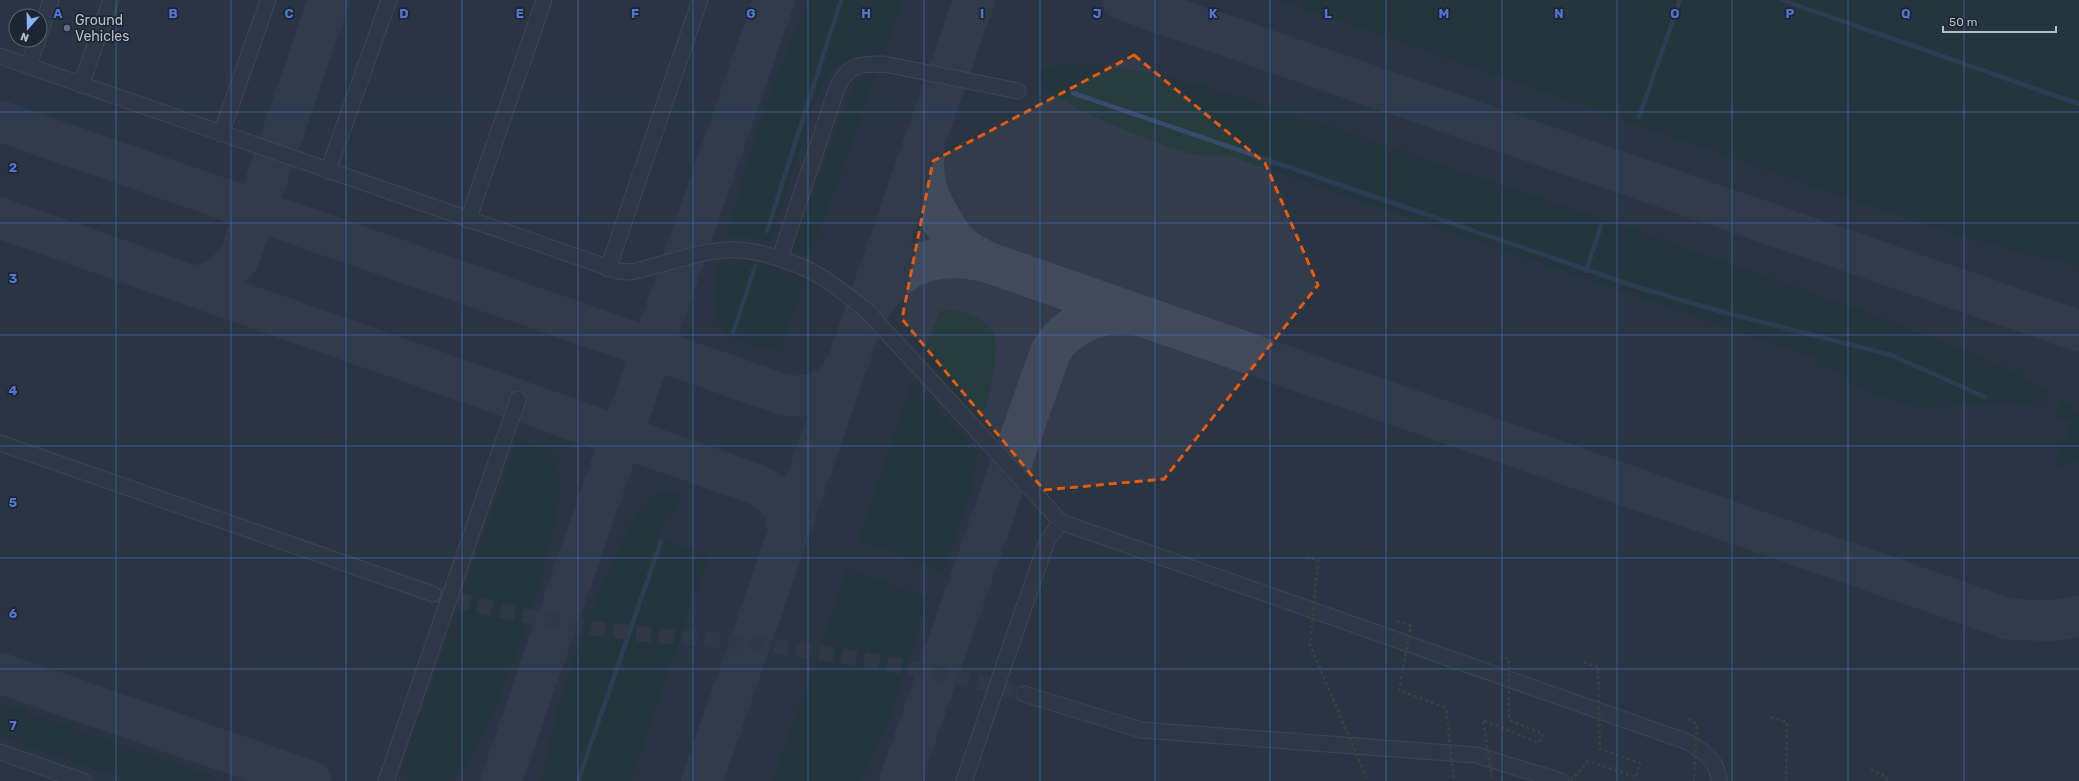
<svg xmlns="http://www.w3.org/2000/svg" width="2079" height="781" font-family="Rubik,sans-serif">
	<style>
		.airport { fill: #323c4b; fill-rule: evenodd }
		.green { fill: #263c3f }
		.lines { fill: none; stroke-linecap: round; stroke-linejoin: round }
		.stream { stroke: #394c67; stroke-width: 4.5 }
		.taxiway { stroke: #3f4a5a; stroke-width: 41 }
		.minor-tunnel { stroke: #3a4453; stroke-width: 15; stroke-dasharray: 15 8; stroke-linecap: butt }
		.minor-casing { stroke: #565f6c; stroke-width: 17 }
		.path { stroke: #44595c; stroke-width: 2.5; stroke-dasharray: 3 3; stroke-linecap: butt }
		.minor { stroke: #38414e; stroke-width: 15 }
		.path-bridge { stroke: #44595c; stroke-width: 2.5; stroke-dasharray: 3 3; stroke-linecap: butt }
		.marked { fill: none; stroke: #e8590c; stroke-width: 3; stroke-dasharray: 8 5; stroke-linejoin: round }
		.grid { fill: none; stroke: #5274d3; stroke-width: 1; stroke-opacity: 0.55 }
		.service-dot { fill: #5c6f8a; stroke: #1d2633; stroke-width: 1.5 }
		.labels { text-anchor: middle; stroke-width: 3.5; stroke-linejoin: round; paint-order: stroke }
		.poi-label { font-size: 14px; fill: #b4bcc9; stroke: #1d2633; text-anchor: start }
		.grid-label { font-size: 13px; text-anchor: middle; font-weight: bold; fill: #5274d3; stroke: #1d2633; stroke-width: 3.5; stroke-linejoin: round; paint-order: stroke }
	</style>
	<rect width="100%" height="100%" fill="#242f3e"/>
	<path class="airport" d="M0 0H2079V781H0ZM16 16H40V40H16Z"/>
	<path class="green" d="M810 0H902L883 55C849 53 830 65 817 95L773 237 770 242 750 238H726C748 160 773 73 810 0Z
		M1279 0H2079V266L2006 249 1910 220Z
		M1064 64 1104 66 1162 75 1229 93 1339 129 1604 219 1850 306 1961 348 2016 372 2051 393 2037 408 2020 404 1997 402 1917 409 1858 387 1815 358 1227 155C1216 155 1204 156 1193 154 1165 148 1054 104 1040 82L1042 70 1048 67Z
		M867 72H877L825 218 812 248 806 256 794 250V243L848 96 857 79Z
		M747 259 765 264 806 279 781 350C770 351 758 348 748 344 703 329 713 300 719 262Z
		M951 310C968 313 983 316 993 332 1000 342 990 410 980 415L961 399 925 358 924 350 940 311Z
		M913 381 978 452 971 490 943 571 858 540Z
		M2064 401 2079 413V460L2065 466H2055L2071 422 2055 416Z
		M518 437C532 444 555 453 559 471 569 518 493 741 457 776 445 781 413 779 399 775Z
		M671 492 681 495 675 514 667 512 658 537 709 555 630 781H542C555 701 585 619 620 546 628 531 637 508 651 498 657 494 665 493 671 492Z
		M848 568 928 598 890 717 861 781H773Z
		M0 703 227 781H130L0 736Z"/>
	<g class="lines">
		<path class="stream" d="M1782 0 2079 104
			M1073 93 1640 288 1723 312 1891 355 1985 397
			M1639 117 1680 0
			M767 231 841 0
			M1586 271 1601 226
			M733 333 755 266
			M578 781 661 541"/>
		<path class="taxiway" d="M1123 0 2079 331
			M0 121 785 395C815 399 830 392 846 367
			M0 218 753 483C778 493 785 507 789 532
			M987 262 2009 619 2051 621 2079 616
			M198 287 221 277 239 259 329 0
			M871 305C901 262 937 250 987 262 979 258 971 254 963 248 955 242 949 233 944 224 928 199 922 182 924 152
			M0 673 311 781
			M501 781 774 0
			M702 781 974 0
			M900 781 1050 353C1067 323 1100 311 1133 314"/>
		<path class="minor-tunnel" d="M433 594C493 610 554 623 616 631 668 638 721 639 772 646 858 657 941 672 1024 694"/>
		<defs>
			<path id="minor" d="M40 33 51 0
				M0 56 618 271 631 272C663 265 706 248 738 250 749 250 760 253 771 256 815 268 832 283 867 311L1061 522 1688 742C1705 752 1717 760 1719 781
				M28 66 38 40
				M81 85 111 0
				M221 134 268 0
				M328 171 389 0
				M468 220 544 0
				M780 258 837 88C848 64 859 64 884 64L1018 91
				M608 269 700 0
				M0 443 433 594
				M1024 694 1141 730 1476 755 1561 781
				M0 752 83 781
				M386 781 518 399
				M964 781 1047 541 1061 522"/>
		</defs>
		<use href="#minor" class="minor-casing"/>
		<path class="path" d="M1771 717 1787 722 1786 781
			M1871 769 1887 777 1886 781"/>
		<use href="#minor" class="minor"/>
		<path class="path-bridge" d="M1306 557 1318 560 1310 645 1368 781
			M1397 621 1411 626 1399 690 1446 708 1454 781
			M1688 719 1697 724 1694 781
			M1492 778 1483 720 1539 743 1543 734 1509 720V659L1500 656
			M1571 781 1588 761 1636 777 1640 763 1600 749 1598 667 1583 662"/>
	</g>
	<path d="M0 0H2079V781H0ZM1134 55 1265 163 1318 285 1164 479 1044 490 902 319 933 161Z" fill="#242f3e" fill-opacity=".55" fill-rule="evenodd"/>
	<path class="marked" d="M1134 55 1265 163 1318 285 1164 479 1044 490 902 319 933 161Z"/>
	<path class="grid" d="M116 0V781M231 0V781M346 0V781M462 0V781M578 0V781M693 0V781M808 0V781M924 0V781M1040 0V781M1155 0V781M1270 0V781M1386 0V781M1502 0V781M1617 0V781M1732 0V781M1848 0V781M1964 0V781M0 112H2079M0 223H2079M0 335H2079M0 446H2079M0 558H2079M0 669H2079"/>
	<circle class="service-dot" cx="67" cy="28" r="4"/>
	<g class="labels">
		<g class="poi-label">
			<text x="75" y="25">Ground<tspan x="75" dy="16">Vehicles</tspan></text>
		</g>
	</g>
	<g class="grid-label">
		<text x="58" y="18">A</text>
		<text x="173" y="18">B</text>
		<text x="289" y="18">C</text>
		<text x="404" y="18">D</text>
		<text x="520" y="18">E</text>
		<text x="635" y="18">F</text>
		<text x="751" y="18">G</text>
		<text x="866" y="18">H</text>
		<text x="982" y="18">I</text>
		<text x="1097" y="18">J</text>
		<text x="1213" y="18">K</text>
		<text x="1328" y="18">L</text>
		<text x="1444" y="18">M</text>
		<text x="1559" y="18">N</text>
		<text x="1675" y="18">O</text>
		<text x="1790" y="18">P</text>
		<text x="1906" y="18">Q</text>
		<text x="13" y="172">2</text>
		<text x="13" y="283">3</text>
		<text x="13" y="395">4</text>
		<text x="13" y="507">5</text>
		<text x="13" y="618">6</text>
		<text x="13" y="730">7</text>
	</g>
	<g transform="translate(28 28) rotate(200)"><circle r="19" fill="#1d2633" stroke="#59626f"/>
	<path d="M0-3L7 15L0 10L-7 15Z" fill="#8ab4f8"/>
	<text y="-6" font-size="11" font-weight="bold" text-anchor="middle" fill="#b4bcc9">N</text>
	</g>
	<path d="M1943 26v6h113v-6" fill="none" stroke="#b4bcc9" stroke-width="2"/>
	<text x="1949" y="26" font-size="12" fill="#b4bcc9" stroke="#1d2633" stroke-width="3" paint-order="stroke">50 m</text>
</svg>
